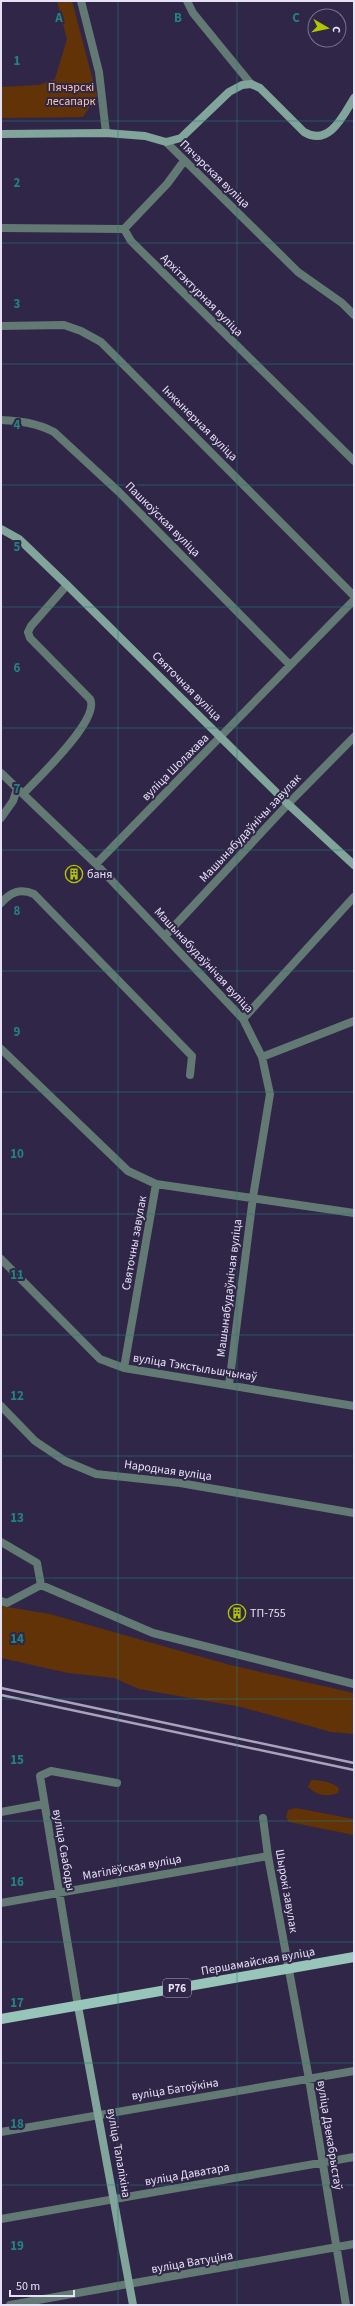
<svg xmlns="http://www.w3.org/2000/svg" width="355" height="2306" font-family="'Source Sans 3',sans-serif">
	<style>
		.green { fill: #613307 }
		.lines { fill: none; stroke-linecap: round; stroke-linejoin: round }
		.street { stroke: #637973; stroke-width: 8 }
		.secondary { stroke: #81a49b; stroke-width: 8 }
		.primary { stroke: #98c5b9; stroke-width: 10 }
		.rail { stroke: #a9a2bb; stroke-width: 2.5 }
		.grid { fill: none; stroke: #24817c; stroke-width: 1; stroke-opacity: 0.55 }
		.labels { text-anchor: middle; stroke-width: 4; stroke-linejoin: round; paint-order: stroke }
		.shield { fill: #302647; stroke: #afa9c2; stroke-width: 1 }
		.shield-label { font-size: 11px; font-weight: bold; fill: #e6e1f6 }
		.park-label { font-size: 12px; fill: #fac6a1; stroke: #302647 }
		.street-label { font-size: 12px; fill: #e6e1f6; stroke: #302647 }
		.poi-label { font-size: 12px; fill: #e6e1f6; stroke: #302647; text-anchor: start }
		.grid-label { font-size: 13px; text-anchor: middle; font-weight: bold; fill: #24817c; stroke: #302647; stroke-width: 4; stroke-linejoin: round; paint-order: stroke }
	</style>
	<rect width="100%" height="100%" fill="#302647"/>
	<path class="green" d="M57 1H72L97 96 83 117 1 118V87L39 85 55 79 67 39Z
		M1 1606 50 1614 230 1665 354 1693V1734L331 1732 241 1707 139 1689 114 1678 68 1673 1 1658Z
		M311 1780C321 1780 331 1782 339 1788L338 1793C326 1797 318 1796 308 1787Z
		M296 1808 354 1819V1835L289 1822 286 1817 288 1810Z"/>
	<g class="lines">
		<path class="street" d="M81 1 99 72 106 133
			M187 1 193 13 251 84
			M166 142 298 272 342 303 354 315
			M1 228 124 229 131 241 354 461
			M124 229 167 184 184 161
			M1 326 64 325 81 331 101 342 354 596
			M1 420C20 421 37 423 54 432L119 492 290 665
			M1 773 96 864 243 1019 262 1057 270 1094 253 1197 229 1385
			M23 794C37 779 101 719 90 699L30 638 28 632 31 626 67 585
			M1 818 13 801 17 789
			M96 864 354 600
			M1 903C11 892 20 888 34 894L192 1056 190 1075
			M165 936 288 804 354 737
			M243 1019 354 897
			M1 1049 128 1171 156 1184 354 1213
			M262 1057 354 1021
			M1 1259 100 1359 124 1368 354 1406
			M124 1368 156 1184
			M1 1406 35 1441 65 1461 96 1474 180 1483 354 1513
			M1 1542 37 1563 41 1585
			M1 1601 7 1603 41 1585 153 1633 354 1684
			M1 1812 44 1804
			M263 1818 268 1856 309 2079 346 2305
			M1 1903 268 1856
			M78 2006 40 1776 51 1771 117 1783
			M1 2132 354 2071
			M1 2219 354 2157
			M10 2305 354 2244"/>
		<path class="secondary" d="M1 134 106 133 145 136 166 142 181 138 229 92 242 85 251 84 260 88 304 132C329 147 343 116 354 98
			M1 529 19 539 67 585 288 804 354 865
			M78 2006 133 2305"/>
		<path class="primary" d="M1 2019 354 1957"/>
		<path class="rail" d="M1 1688 354 1763
			M1 1695 354 1770"/>
	</g>
	<path class="grid" d="M118 1V2305M237 1V2305M1 121H354M1 243H354M1 364H354M1 485H354M1 607H354M1 728H354M1 850H354M1 971H354M1 1092H354M1 1214H354M1 1335H354M1 1456H354M1 1578H354M1 1699H354M1 1821H354M1 1942H354M1 2063H354M1 2185H354"/>
	<defs>
		<symbol id="building-ring" viewBox="-11 -11 22 22"><circle r="9.5" fill="#302647" stroke="#b1c500" stroke-width="1.5"/><path d="M-4-6H4V6H1V3H-1V6H-4ZM-2.5-4.3h1.7v1.8h-1.7ZM.8-4.3h1.7v1.8H.8ZM-2.5-1h1.7V.8h-1.7ZM.8-1h1.7V.8H.8Z" fill="#b1c500"/></symbol>
	</defs>
	<g fill-rule="evenodd">
		<use href="#building-ring" x="64" y="864" width="20" height="20"/>
		<use href="#building-ring" x="227" y="1603" width="20" height="20"/>
	</g>
	<g class="labels">
		<rect class="shield" x="163" y="1979" width="28" height="18" rx="3"/>
		<g class="shield-label">
			<text x="177" y="1992">Р76</text>
		</g>
		<g class="park-label">
			<text x="71" y="91">Пячэрскі<tspan x="71" dy="14">лесапарк</tspan></text>
		</g>
		<g class="street-label">
			<text transform="translate(215 174) rotate(44)" y="4">Пячэрская вуліца</text>
			<text transform="translate(202 295) rotate(45)" y="4">Архітэктурная вуліца</text>
			<text transform="translate(200 423) rotate(45)" y="4">Інжынерная вуліца</text>
			<text transform="translate(163 519) rotate(45)" y="4">Пашкоўская вуліца</text>
			<text transform="translate(187 686) rotate(45)" y="4">Святочная вуліца</text>
			<text transform="translate(175 767) rotate(-45)" y="4">вуліца Шолахава</text>
			<text transform="translate(250 828) rotate(-47)" y="4">Машынабудаўнічы завулак</text>
			<text transform="translate(204 960) rotate(47)" y="4">Машынабудаўнічая вуліца</text>
			<text transform="translate(134 1243) rotate(-80)" y="4">Святочны завулак</text>
			<text transform="translate(229 1288) rotate(-83)" y="4">Машынабудаўнічая вуліца</text>
			<text transform="translate(195 1367) rotate(9)" y="4">вуліца Тэкстыльшчыкаў</text>
			<text transform="translate(168 1470) rotate(8)" y="4">Народная вуліца</text>
			<text transform="translate(64 1850) rotate(80)" y="4">вуліца Свабоды</text>
			<text transform="translate(132 1867) rotate(-10)" y="4">Магілёўская вуліца</text>
			<text transform="translate(287 1891) rotate(80)" y="4">Шырокі завулак</text>
			<text transform="translate(258 1961) rotate(-10)" y="4">Першамайская вуліца</text>
			<text transform="translate(175 2089) rotate(-9)" y="4">вуліца Батоўкіна</text>
			<text transform="translate(330 2135) rotate(81)" y="4">вуліца Дзекабрыстаў</text>
			<text transform="translate(119 2153) rotate(80)" y="4">вуліца Талаліхіна</text>
			<text transform="translate(187 2174) rotate(-10)" y="4">вуліца Даватара</text>
			<text transform="translate(192 2262) rotate(-10)" y="4">вуліца Ватуціна</text>
		</g>
		<g class="poi-label">
			<text x="87" y="878">баня</text>
			<text x="250" y="1617">ТП-755</text>
		</g>
	</g>
	<g class="grid-label">
		<text x="59" y="22">A</text>
		<text x="178" y="22">B</text>
		<text x="296" y="22">C</text>
		<text x="17" y="65">1</text>
		<text x="17" y="187">2</text>
		<text x="17" y="308">3</text>
		<text x="17" y="429">4</text>
		<text x="17" y="551">5</text>
		<text x="17" y="672">6</text>
		<text x="17" y="793">7</text>
		<text x="17" y="915">8</text>
		<text x="17" y="1036">9</text>
		<text x="17" y="1158">10</text>
		<text x="17" y="1279">11</text>
		<text x="17" y="1400">12</text>
		<text x="17" y="1522">13</text>
		<text x="17" y="1643">14</text>
		<text x="17" y="1764">15</text>
		<text x="17" y="1886">16</text>
		<text x="17" y="2007">17</text>
		<text x="17" y="2128">18</text>
		<text x="17" y="2250">19</text>
	</g>
	<rect width="355" height="2306" fill="none" stroke="#e6e1f6" stroke-width="4"/>
	<g transform="translate(327 28) rotate(99)"><circle r="19" fill="#302647" stroke="#79718d"/>
	<path d="M0-3L7 15L0 10L-7 15Z" fill="#b1c500"/>
	<text y="-6" font-size="11" font-weight="bold" text-anchor="middle" fill="#e6e1f6">С</text>
	</g>
	<path d="M10 2290v6h64v-6" fill="none" stroke="#e6e1f6" stroke-width="2"/>
	<text x="16" y="2290" font-size="12" fill="#e6e1f6" stroke="#302647" stroke-width="3" paint-order="stroke">50 m</text>
</svg>
